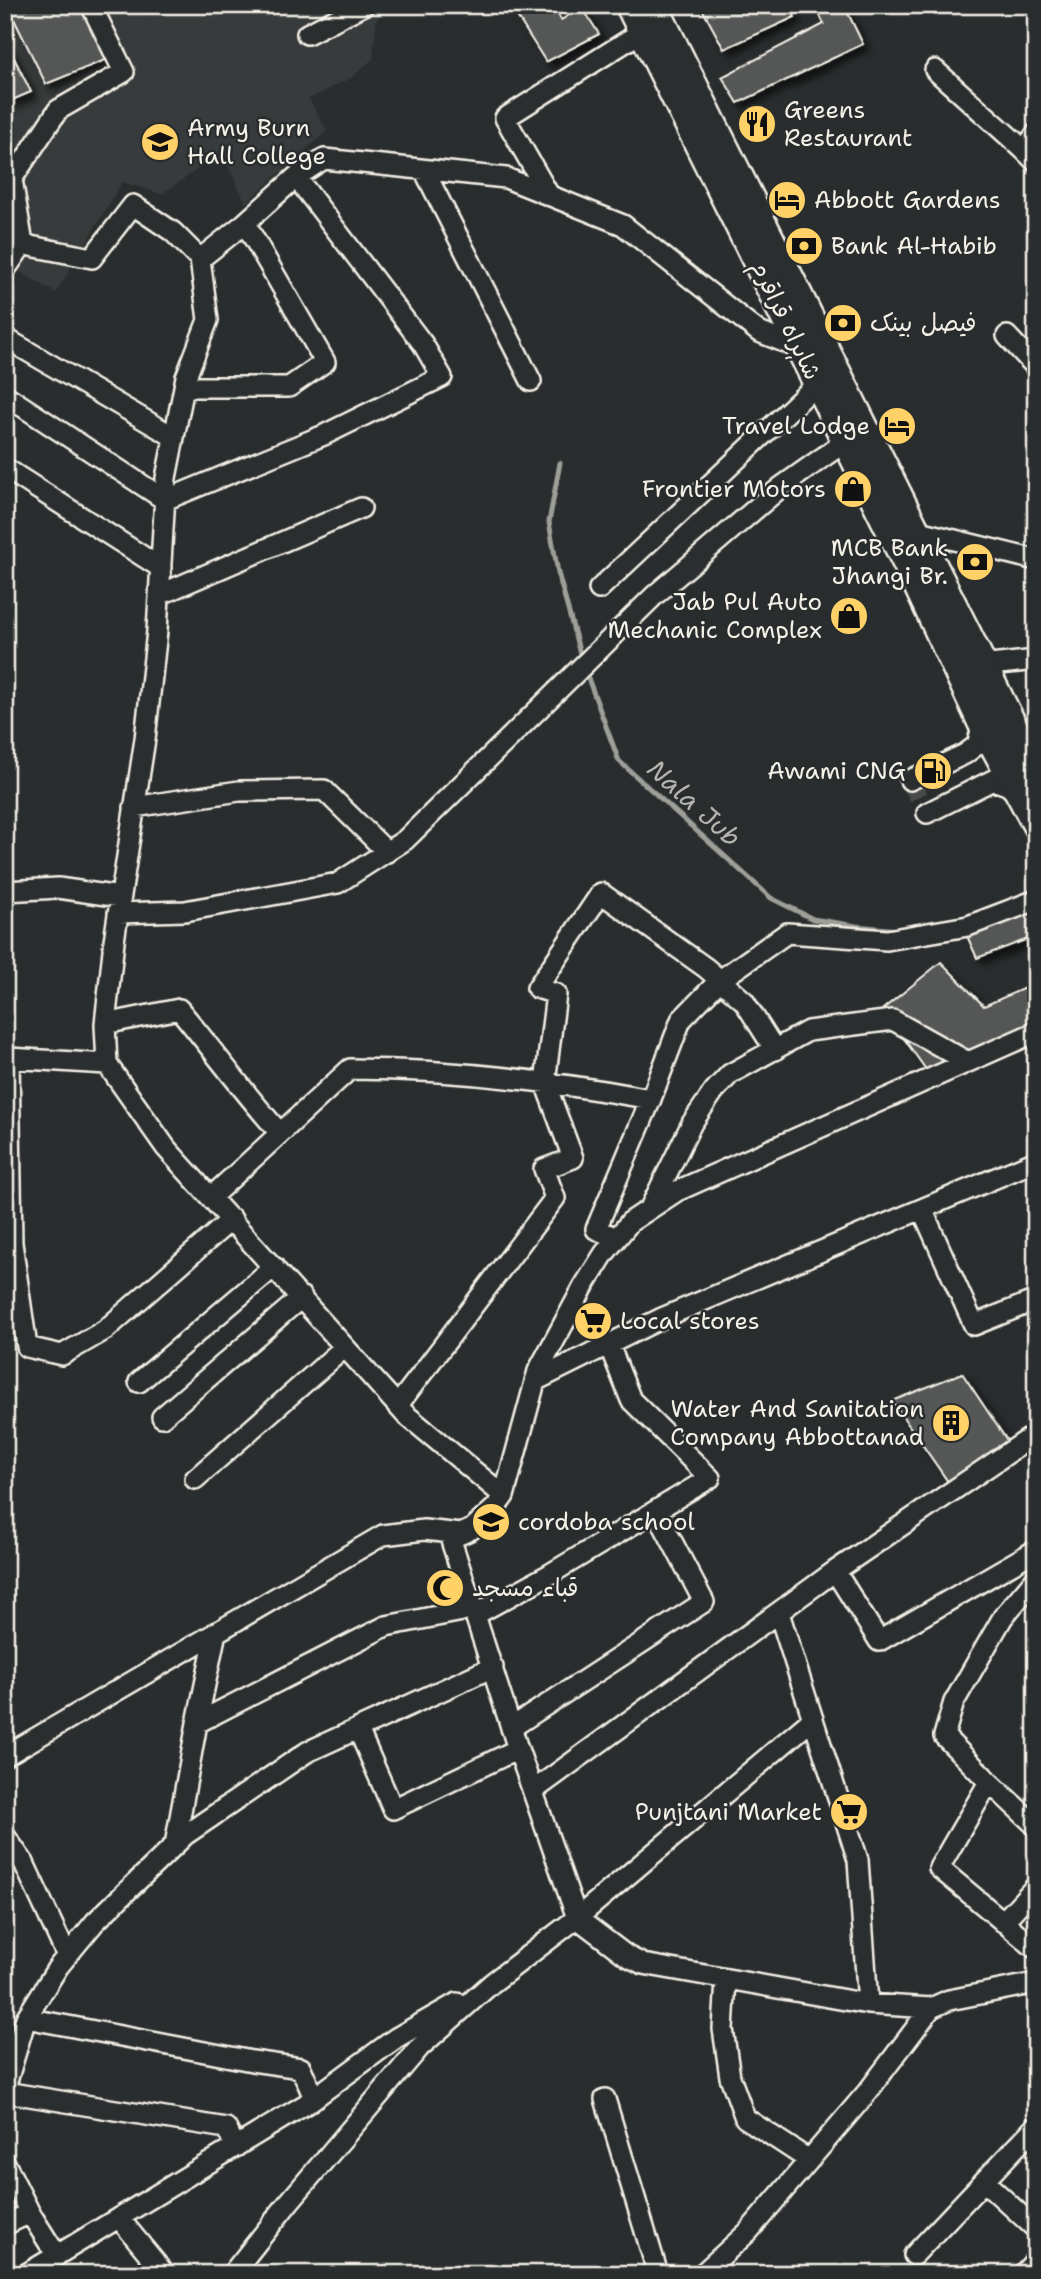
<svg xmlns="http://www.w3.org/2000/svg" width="1041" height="2279" font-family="'Shantell Sans','Playpen Sans Arabic',sans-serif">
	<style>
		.built { fill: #373a3a }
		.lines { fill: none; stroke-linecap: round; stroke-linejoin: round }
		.stream { stroke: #9f9f9a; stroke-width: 5 }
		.building { fill: #555756; stroke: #f4f1e8; stroke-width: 2; filter: url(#shadow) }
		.minor-tunnel { stroke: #484a4a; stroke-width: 19; stroke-dasharray: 19 10; stroke-linecap: butt }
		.minor-casing { stroke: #f4f1e8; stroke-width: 24 }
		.highway-casing { stroke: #f4f1e8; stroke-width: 33 }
		.minor { stroke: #2a2d2e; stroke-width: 19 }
		.highway { stroke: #2a2d2e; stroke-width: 28 }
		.labels { text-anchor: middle; stroke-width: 5; stroke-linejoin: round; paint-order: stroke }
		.poi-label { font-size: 24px; fill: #f4f1e8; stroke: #2a2d2e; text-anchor: start }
		.street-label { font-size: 24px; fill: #f4f1e8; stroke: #2a2d2e }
		.water-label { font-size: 26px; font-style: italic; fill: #b5b3ae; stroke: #2a2d2e }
	</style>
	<defs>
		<filter id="shadow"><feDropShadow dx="6" dy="6" stdDeviation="3.5" flood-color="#0009"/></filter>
	</defs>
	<rect width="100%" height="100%" fill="#2a2d2e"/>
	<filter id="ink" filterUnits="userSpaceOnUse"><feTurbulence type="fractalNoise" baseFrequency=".0143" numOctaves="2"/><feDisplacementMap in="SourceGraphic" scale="14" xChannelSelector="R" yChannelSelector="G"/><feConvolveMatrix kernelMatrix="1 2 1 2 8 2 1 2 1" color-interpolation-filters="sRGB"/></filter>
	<g filter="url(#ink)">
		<path class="built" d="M5 5H386L376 21 373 59 352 77 309 99 327 131 246 203 221 153 162 194 122 182 56 293 5 263Z"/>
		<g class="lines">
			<path class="stream" d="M560 463 549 522 558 573 582 661
				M585 670 619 761 771 898 813 919 856 926 898 930"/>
		</g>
		<path class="building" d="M7 5H82L110 58 46 84Z
			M510 5H553L561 20 582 7 599 34 546 62Z
			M700 5H789L795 17 724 49Z
			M815 5H844L863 44 738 103 722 77 824 24Z
			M5 40 31 92 5 103Z
			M1036 911V936L977 958 967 936Z
			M941 962 984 1006 1036 983V1022L927 1071 883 1009Z
			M962 1373 1010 1445 951 1486 892 1401Z"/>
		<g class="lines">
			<path class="minor-tunnel" d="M910 780 927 813"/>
			<defs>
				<path id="minor" d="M307 34 364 5
					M935 70 1024 150
					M1036 134 1024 150 1036 162
					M424 170 531 381
					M549 195 505 118 643 31
					M5 241 92 258 133 205 173 232 200 259
					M5 270 23 244 12 179 58 110 124 72 91 5
					M1007 336 1036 367
					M5 338 174 437
					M184 387H289L325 362 245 223
					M5 395 165 500 324 435 442 377 423 344 296 177
					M5 468 161 568
					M914 530 1036 560
					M599 589 818 383
					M159 595 361 508
					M981 666 1036 660
					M910 780 965 754 977 745 983 724
					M134 807 239 791 324 790 387 852
					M927 813 993 780 1007 785 1020 795
					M5 891 58 888 120 897
					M118 913 185 911 338 883 405 840 655 595 781 487 846 441
					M105 1024 179 1009C213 1050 244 1093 280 1133
					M107 1064 9 1058 12 1243 27 1347 62 1355 105 1330 232 1219
					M651 1099 681 1020 720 980 787 933 887 940 968 926 1036 900
					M211 1197 350 1069C451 1069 552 1081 651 1099L596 1229 616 1238
					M651 1206 692 1123 714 1091 730 1074 808 1031 893 1020 968 1062
					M922 1209 974 1325 1036 1300
					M535 1381 662 1318 1036 1161
					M139 1382 274 1267
					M398 1405 555 1198 544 1169 573 1158 545 1083 556 994 537 988 601 893 706 968 744 1001 775 1050
					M162 1417 302 1297
					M1036 1434 835 1571 879 1641 1036 1550
					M195 1479 345 1347
					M504 1496 405 1414 166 1148 107 1064 105 1024 114 941 145 739 157 631 166 478 186 377 208 320 200 259 245 223 296 177 324 159 506 178 623 225 759 332 801 349
					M449 1534 518 1749 577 1918 627 1956 643 1964 868 2004 931 2008 949 2000 1036 1983
					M779 1613 858 1860 868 2004
					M475 1615 550 1574 710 1478 631 1400 609 1345
					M197 1723 216 1632
					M511 1728 704 1602 656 1511
					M358 1729 393 1809 518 1749
					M5 1756 383 1535 424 1530 461 1534 472 1529 496 1507 504 1496 538 1371 584 1286 604 1254 630 1222 677 1191 1036 1032
					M989 1782 944 1736 954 1702 1003 1617 1036 1578
					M533 1791 835 1571
					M1036 1826 989 1782 939 1868 1036 1949
					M5 1836 24 1863 67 1956
					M175 1845 197 1723 386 1626 473 1609
					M1003 1922 1036 1886
					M726 1980 723 2029 730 2077 745 2118 809 2160
					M26 2018 252 2061 301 2068 314 2098
					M5 2088 26 2018 58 1967 95 1922 185 1835 307 1752 493 1667
					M5 2092 226 2128 236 2147
					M605 2099 658 2274
					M5 2163 30 2213 57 2256
					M984 2181 1036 2229
					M119 2218 165 2274
					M5 2225 30 2213
					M914 2255 1036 2126
					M26 2274 306 2104 396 2038 457 2003
					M232 2274 289 2202 420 2047 492 1983 577 1918 813 1719
					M702 2274 748 2232 869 2090 931 2008
					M1023 2274 1036 2260"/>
				<path id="highway" d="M630 5 915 579 983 724 1036 823
					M653 5 1036 773"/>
			</defs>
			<use href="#minor" class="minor-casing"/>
			<use href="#highway" class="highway-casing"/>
			<use href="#minor" class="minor"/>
			<use href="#highway" class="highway"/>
		</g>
	</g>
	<defs>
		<symbol id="restaurant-disc" viewBox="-11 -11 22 22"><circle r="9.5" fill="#ffd166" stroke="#2a2d2e"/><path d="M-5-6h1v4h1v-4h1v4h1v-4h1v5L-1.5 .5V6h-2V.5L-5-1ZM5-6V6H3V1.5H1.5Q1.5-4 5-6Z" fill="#111"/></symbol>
		<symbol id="university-disc" viewBox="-11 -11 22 22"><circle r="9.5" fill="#ffd166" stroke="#2a2d2e"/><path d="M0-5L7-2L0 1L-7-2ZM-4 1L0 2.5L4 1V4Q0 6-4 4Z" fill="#111"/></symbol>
		<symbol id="hotel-disc" viewBox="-11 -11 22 22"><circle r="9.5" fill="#ffd166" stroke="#2a2d2e"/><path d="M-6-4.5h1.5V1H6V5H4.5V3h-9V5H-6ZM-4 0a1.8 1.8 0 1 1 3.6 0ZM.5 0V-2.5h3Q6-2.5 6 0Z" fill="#111"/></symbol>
		<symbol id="bank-disc" viewBox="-11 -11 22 22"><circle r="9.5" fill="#ffd166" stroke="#2a2d2e"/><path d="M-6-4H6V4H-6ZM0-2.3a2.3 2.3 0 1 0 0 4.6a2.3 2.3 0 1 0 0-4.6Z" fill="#111"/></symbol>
		<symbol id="shop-disc" viewBox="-11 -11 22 22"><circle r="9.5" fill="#ffd166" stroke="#2a2d2e"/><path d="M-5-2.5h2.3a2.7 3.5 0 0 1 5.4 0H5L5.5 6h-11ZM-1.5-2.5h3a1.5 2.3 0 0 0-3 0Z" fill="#111"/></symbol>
		<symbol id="fuel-disc" viewBox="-11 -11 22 22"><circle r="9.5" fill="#ffd166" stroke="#2a2d2e"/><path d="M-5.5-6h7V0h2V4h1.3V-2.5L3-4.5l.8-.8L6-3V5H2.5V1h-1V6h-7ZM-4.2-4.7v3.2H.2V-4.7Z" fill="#111"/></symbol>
		<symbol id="supermarket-disc" viewBox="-11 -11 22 22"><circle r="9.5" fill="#ffd166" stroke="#2a2d2e"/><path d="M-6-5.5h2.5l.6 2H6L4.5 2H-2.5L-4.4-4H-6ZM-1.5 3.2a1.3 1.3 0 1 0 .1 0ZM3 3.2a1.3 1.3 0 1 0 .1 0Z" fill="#111"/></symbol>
		<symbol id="building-disc" viewBox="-11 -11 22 22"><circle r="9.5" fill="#ffd166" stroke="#2a2d2e"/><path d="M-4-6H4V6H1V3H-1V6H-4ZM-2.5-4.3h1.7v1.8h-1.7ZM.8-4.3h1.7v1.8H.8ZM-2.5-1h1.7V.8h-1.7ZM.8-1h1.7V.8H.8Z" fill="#111"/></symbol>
		<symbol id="school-disc" viewBox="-11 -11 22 22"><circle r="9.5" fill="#ffd166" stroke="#2a2d2e"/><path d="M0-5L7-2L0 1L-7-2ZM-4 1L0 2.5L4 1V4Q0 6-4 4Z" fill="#111"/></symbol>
		<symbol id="mosque-disc" viewBox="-11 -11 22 22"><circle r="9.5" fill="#ffd166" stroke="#2a2d2e"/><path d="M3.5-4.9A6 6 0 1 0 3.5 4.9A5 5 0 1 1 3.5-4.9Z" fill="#111"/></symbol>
	</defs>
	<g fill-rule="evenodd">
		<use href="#restaurant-disc" x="735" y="102" width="44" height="44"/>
		<use href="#university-disc" x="138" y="120" width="44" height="44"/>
		<use href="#hotel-disc" x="765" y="178" width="44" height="44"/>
		<use href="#bank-disc" x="782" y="224" width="44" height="44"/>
		<use href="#bank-disc" x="821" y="301" width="44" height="44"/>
		<use href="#hotel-disc" x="875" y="404" width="44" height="44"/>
		<use href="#shop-disc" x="831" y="467" width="44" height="44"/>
		<use href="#bank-disc" x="953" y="540" width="44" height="44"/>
		<use href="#shop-disc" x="827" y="594" width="44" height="44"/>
		<use href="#fuel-disc" x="911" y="749" width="44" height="44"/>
		<use href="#supermarket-disc" x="571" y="1299" width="44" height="44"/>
		<use href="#building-disc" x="929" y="1401" width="44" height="44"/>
		<use href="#school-disc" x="469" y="1500" width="44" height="44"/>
		<use href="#mosque-disc" x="423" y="1566" width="44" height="44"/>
		<use href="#supermarket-disc" x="827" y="1790" width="44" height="44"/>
	</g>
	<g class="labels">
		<g class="poi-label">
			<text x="784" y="118">Greens<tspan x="784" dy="28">Restaurant</tspan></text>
			<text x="187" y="136">Army Burn<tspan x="187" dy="28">Hall College</tspan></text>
			<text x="814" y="208">Abbott Gardens</text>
			<text x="831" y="254">Bank Al-Habib</text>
			<text x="870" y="331">فیصل بینک</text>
			<text x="870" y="434" text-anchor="end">Travel Lodge</text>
			<text x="826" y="497" text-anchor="end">Frontier Motors</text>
			<text x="948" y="556" text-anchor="end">MCB Bank<tspan x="948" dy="28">Jhangi Br.</tspan></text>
			<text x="822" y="610" text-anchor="end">Jab Pul Auto<tspan x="822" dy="28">Mechanic Complex</tspan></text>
			<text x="906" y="779" text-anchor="end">Awami CNG</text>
			<text x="620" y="1329">Local stores</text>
			<text x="924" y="1417" text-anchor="end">Water And Sanitation<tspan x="924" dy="28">Company Abbottanad</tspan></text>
			<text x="518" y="1530">cordoba school</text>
			<text x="472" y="1596">قباء مسجد</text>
			<text x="822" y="1820" text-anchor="end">Punjtani Market</text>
		</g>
		<g class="street-label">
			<text transform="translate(786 320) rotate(64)" y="8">شاہراہ قراقرم</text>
		</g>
		<g class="water-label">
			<text transform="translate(694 803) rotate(42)" y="9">Nala Jub</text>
		</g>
	</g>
	<rect width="1041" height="2279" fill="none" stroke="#2a2d2e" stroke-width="28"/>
	<rect x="14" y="14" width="1013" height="2251" fill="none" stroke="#f4f1e8" stroke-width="2.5" filter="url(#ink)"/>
</svg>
